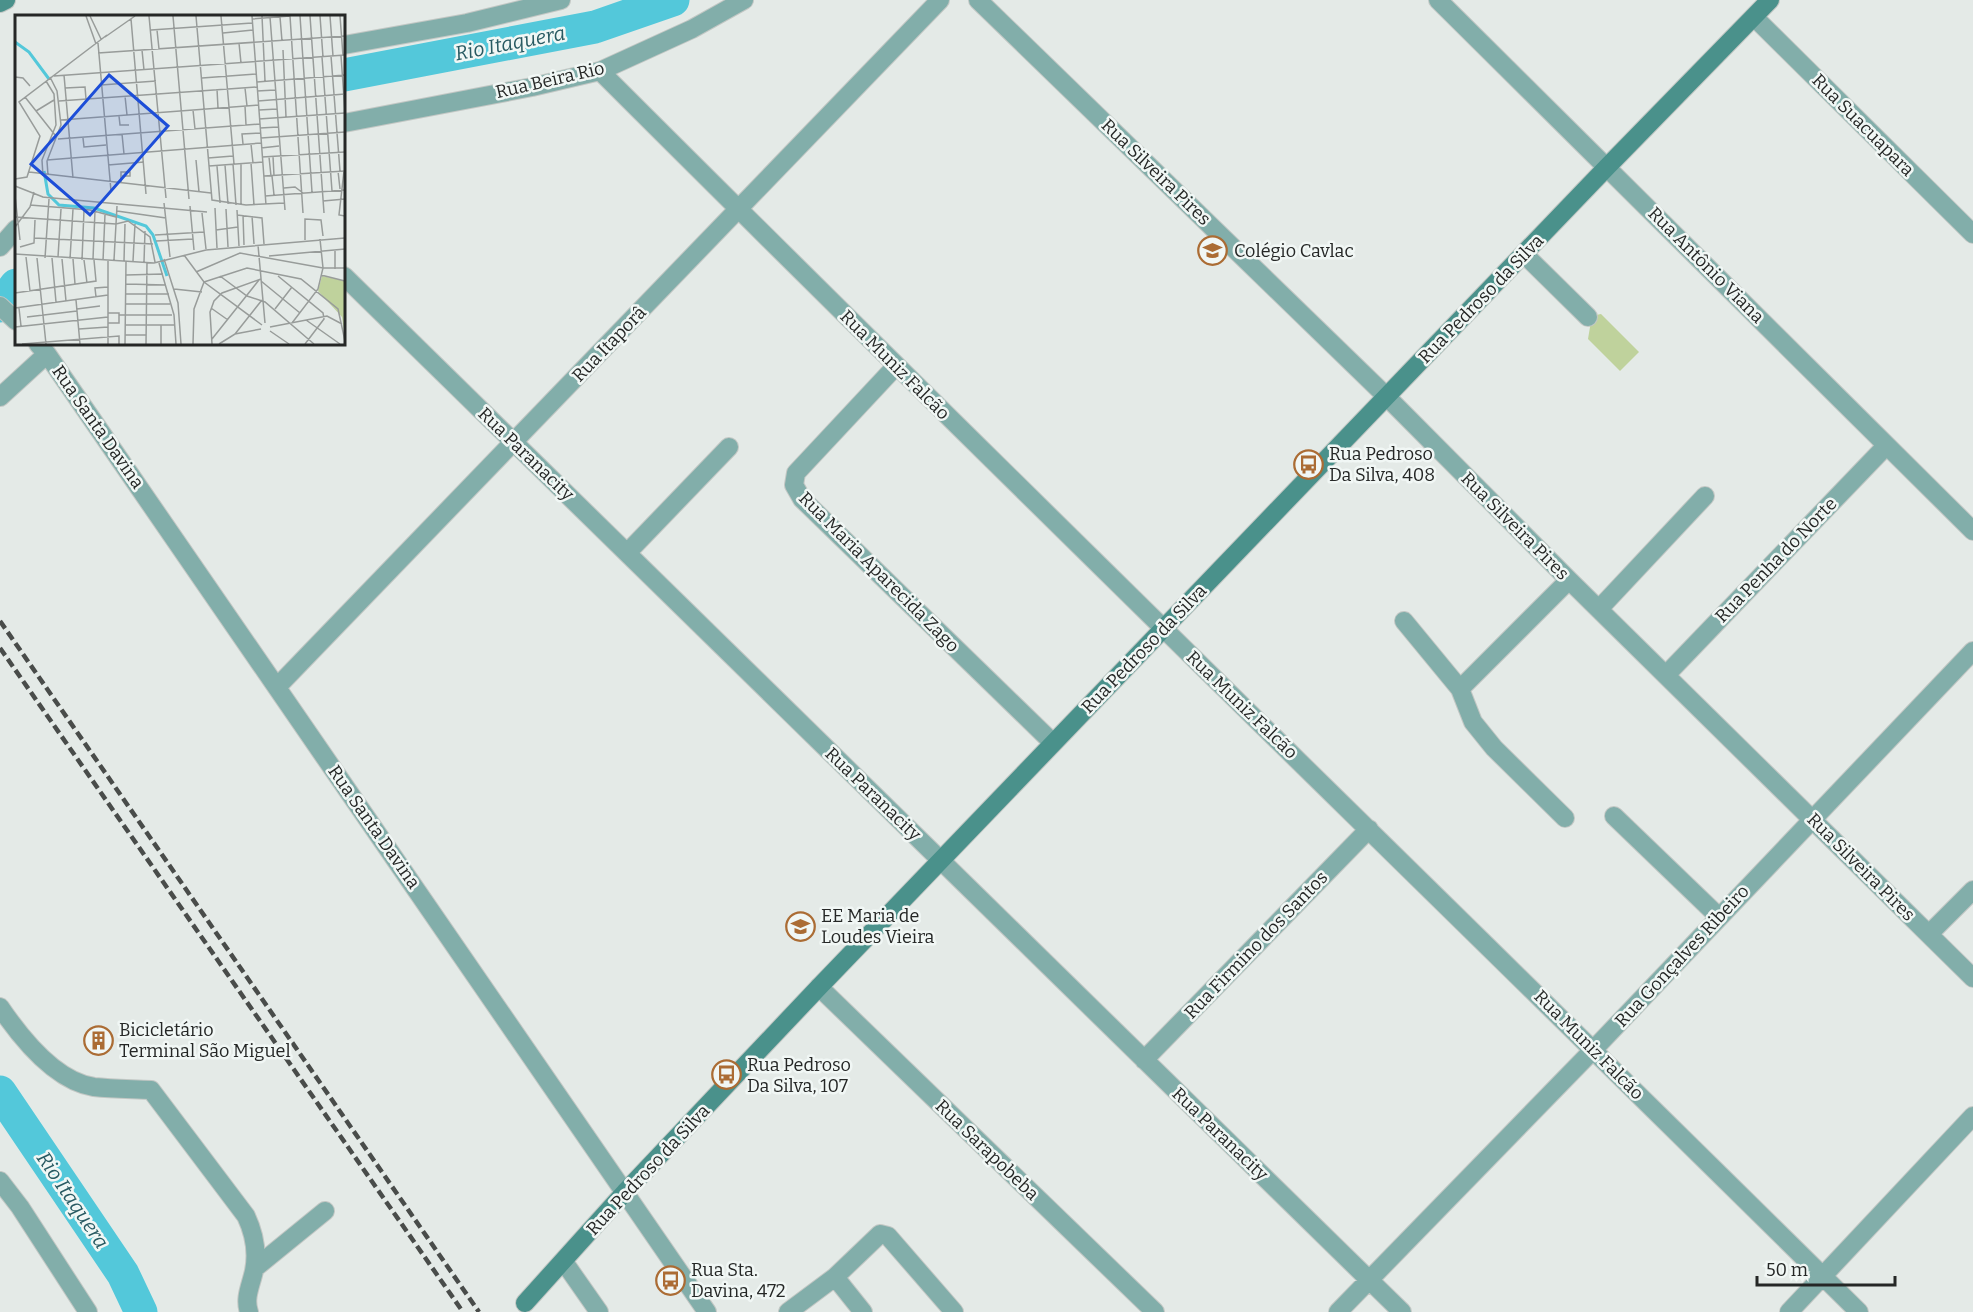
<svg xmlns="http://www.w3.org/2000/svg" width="1973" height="1312" font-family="Bitter,serif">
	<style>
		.green { fill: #bfd29c }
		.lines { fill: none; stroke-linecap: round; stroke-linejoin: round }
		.river { stroke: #53c8da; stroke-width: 33 }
		.street-casing { stroke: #c2c7c4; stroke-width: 20 }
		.secondary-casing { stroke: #c2c7c4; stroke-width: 20 }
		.street { stroke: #82aeaa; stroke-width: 18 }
		.secondary { stroke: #4a918b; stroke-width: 18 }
		.rail { stroke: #494c4a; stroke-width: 4.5; stroke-dasharray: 9 4.5; stroke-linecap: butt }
		.labels { text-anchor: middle; stroke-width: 5; stroke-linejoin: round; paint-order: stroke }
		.street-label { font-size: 18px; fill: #252726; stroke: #f1f7f5 }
		.poi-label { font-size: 18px; fill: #252726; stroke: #f1f7f5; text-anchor: start }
		.water-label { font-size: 20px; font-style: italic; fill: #285a62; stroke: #f1f7f5 }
		.inset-river { fill: none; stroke: #53c8da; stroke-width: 3 }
		.inset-road { fill: none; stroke: #989c9a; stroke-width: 1.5 }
		.view { fill: #1d4ed8; fill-opacity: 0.15; stroke: #1d4ed8; stroke-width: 3 }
		.inset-edge { fill: none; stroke: #252726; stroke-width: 3 }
	</style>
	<rect width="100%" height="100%" fill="#e4eae7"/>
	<path class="green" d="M1601 314 1639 352 1620 371 1588 339 1590 327 1587 323 1596 315Z"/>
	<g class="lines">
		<path class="river" d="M344 75 595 27 673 0
			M0 306 16 285
			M0 1092 123 1274 141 1312"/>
		<defs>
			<path id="street" d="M978 0 1387 397 1569 580 1973 978
				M1438 0 1973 531
				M1754 17 1973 234
				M344 45 467 23 561 0
				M600 71C1017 488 1440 898 1859 1312
				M344 123 532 87 600 71 692 29 744 0
				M0 247 16 229
				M1524 254 1588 317
				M344 276 1402 1312
				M0 306 16 321
				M38 344 47 354 707 1312
				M896 366 796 473 794 485 802 499 1053 743
				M0 397 47 354
				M627 553 729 447
				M1599 609 1705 496
				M1404 621 1460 689
				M1666 675 1886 446
				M277 687 940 0
				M1614 816 1719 917
				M1565 818 1494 748 1473 722 1460 689 1569 580
				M1929 934 1973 890
				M819 987 1155 1312
				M0 1007C21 1038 55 1081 94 1087 113 1089 132 1089 151 1090L246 1216C254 1233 258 1251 254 1271 251 1285 244 1298 249 1312
				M1144 1060 1369 829
				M0 1181 20 1207 88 1312
				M564 1262 599 1312
				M255 1268 325 1211
				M835 1277 863 1312
				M788 1312 835 1277 880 1234 888 1236 954 1312
				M1338 1312 1594 1049 1973 651
				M1789 1312 1973 1116"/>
			<path id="secondary" d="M0 3 6 0
				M525 1303 625 1192 819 987 1607 167 1770 0"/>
		</defs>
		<use href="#street" class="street-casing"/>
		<use href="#secondary" class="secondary-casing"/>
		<use href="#street" class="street"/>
		<use href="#secondary" class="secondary"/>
		<path class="rail" d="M0 621 479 1312
			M0 648 463 1312"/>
	</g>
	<defs>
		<symbol id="school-ring" viewBox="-11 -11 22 22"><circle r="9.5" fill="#f1f7f5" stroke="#ab6c34" stroke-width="1.5"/><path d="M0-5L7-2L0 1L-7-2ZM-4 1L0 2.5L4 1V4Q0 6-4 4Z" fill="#ab6c34"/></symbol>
		<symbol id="bus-ring" viewBox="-11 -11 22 22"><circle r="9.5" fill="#f1f7f5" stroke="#ab6c34" stroke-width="1.5"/><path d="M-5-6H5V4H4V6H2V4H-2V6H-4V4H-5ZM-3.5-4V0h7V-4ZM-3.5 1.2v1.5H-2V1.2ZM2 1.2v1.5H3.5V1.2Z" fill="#ab6c34"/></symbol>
		<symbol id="building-ring" viewBox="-11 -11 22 22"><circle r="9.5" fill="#f1f7f5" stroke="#ab6c34" stroke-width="1.5"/><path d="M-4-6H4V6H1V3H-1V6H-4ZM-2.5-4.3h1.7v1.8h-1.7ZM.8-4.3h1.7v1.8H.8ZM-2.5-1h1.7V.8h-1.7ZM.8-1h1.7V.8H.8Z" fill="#ab6c34"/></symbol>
	</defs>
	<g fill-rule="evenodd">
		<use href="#school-ring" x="1196" y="234" width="33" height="33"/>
		<use href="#bus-ring" x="1292" y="448" width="33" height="33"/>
		<use href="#school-ring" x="784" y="910" width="33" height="33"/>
		<use href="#building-ring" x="82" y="1024" width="33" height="33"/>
		<use href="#bus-ring" x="710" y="1058" width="33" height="33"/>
		<use href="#bus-ring" x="654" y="1264" width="33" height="33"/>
	</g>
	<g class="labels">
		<g class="street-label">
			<text transform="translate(550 80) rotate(-13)" y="6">Rua Beira Rio</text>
			<text transform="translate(1863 125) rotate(45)" y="6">Rua Suacuapara</text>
			<text transform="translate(1156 172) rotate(44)" y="6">Rua Silveira Pires</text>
			<text transform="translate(1706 265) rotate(45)" y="6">Rua Antônio Viana</text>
			<text transform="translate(1481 299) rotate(-46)" y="6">Rua Pedroso da Silva</text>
			<text transform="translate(609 344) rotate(-46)" y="6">Rua Itaporâ</text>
			<text transform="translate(895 365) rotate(45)" y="6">Rua Muniz Falcão</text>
			<text transform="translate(98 427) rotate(55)" y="6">Rua Santa Davina</text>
			<text transform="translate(526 454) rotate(44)" y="6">Rua Paranacity</text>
			<text transform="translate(1515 526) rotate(45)" y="6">Rua Silveira Pires</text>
			<text transform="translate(1776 560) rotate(-46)" y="6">Rua Penha do Norte</text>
			<text transform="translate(879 572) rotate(45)" y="6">Rua Maria Aparecida Zago</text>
			<text transform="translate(1144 649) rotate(-46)" y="6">Rua Pedroso da Silva</text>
			<text transform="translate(1242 705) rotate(44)" y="6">Rua Muniz Falcão</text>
			<text transform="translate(873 794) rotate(44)" y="6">Rua Paranacity</text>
			<text transform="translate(374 827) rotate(55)" y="6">Rua Santa Davina</text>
			<text transform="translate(1861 867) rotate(45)" y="6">Rua Silveira Pires</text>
			<text transform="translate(1256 945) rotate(-46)" y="6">Rua Firmino dos Santos</text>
			<text transform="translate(1682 956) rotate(-47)" y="6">Rua Gonçalves Ribeiro</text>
			<text transform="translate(1589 1045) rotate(45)" y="6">Rua Muniz Falcão</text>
			<text transform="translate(1220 1134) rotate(44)" y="6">Rua Paranacity</text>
			<text transform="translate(987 1150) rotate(44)" y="6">Rua Sarapobeba</text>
			<text transform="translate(648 1170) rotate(-47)" y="6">Rua Pedroso da Silva</text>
		</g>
		<g class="poi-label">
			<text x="1234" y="257">Colégio Cavlac</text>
			<text x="1329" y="460">Rua Pedroso<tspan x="1329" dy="21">Da Silva, 408</tspan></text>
			<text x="821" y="922">EE Maria de<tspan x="821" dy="21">Loudes Vieira</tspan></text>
			<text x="119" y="1036">Bicicletário<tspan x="119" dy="21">Terminal São Miguel</tspan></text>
			<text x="747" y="1071">Rua Pedroso<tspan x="747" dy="21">Da Silva, 107</tspan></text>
			<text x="691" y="1276">Rua Sta.<tspan x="691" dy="21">Davina, 472</tspan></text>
		</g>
		<g class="water-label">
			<text transform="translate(510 43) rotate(-11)" y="7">Rio Itaquera</text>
			<text transform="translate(73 1200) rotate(56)" y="7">Rio Itaquera</text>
		</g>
	</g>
	<g transform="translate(15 15)">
		<rect width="330" height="330" fill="#e4eae7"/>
		<path d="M307 261 330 266V323L327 302 303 276Z" fill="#bfd29c"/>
		<path class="inset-river" d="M0 27 14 37 34 64M29 156 33 179 44 190 79 193 131 211 138 220 152 261"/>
		<path class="inset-road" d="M71 1 81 29M75 1 86 24M134 1 151 183M158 1 174 184M181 1 197 185 231 190 269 188M206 1 219 149M237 1 251 190M247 1 250 66M275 1 288 198M285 1 297 177M295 1 309 198M305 1 308 42M315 1 318 41M325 1 328 41M255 2 270 195M265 2 267 26M116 4 131 179M237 4 275 1M136 15 237 8M142 15 144 34M208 18 238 15M90 22 120 1M83 28 96 176M224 28 226 48M127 35 129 55M268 35 271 102M83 38 330 21M316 41 325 156M326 41 330 97M307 42 317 176M49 60 58 163M39 61 330 40M0 62 8 63 15 71M187 63 241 59M242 67 330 60M86 70 141 66M50 73 70 72 71 84M230 73 232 91M202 74 203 93M242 76 260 75M110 81 112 100M10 82 40 120M44 86 242 72M243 86 330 79M230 91 231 110M178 95 180 114M244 95 262 94M21 96 39 85M104 101 105 110H114M244 104 330 98M46 105 243 90M245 113 263 112M107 119 109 139M68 123 69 132 91 130M246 123 330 117M43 124 245 109M228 129 227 119 245 118M236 129 238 148M246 133 264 131M258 141 259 161M247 142 330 137M254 142 256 161M193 143 218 141M32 145 246 128M181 145 184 177M236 148 239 190M218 149 221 190M226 149V190M93 150 129 147M210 150 213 189M194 151 248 147M202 151 205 188M323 156 325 174M329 156 324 200 330 201M14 157 196 178M33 160 32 146 46 110 42 76 35 62M28 161 27 145 41 110 39 79 31 66M249 161 330 156M257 161 259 180M0 164 12 162 25 121 4 87 92 20M106 168V157H115V161H107M0 171 28 182M269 173 280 172 288 178M0 181 5 225M250 181 330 175M27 182 192 197M308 186 330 184M149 188 155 242M15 190 75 195 101 202M175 191 179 235M200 193 202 233M211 194 213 232M222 195 224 231M102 196 151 203M187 198 191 234M222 200 247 203 249 229M228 200 229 230M237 201 239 229M0 202 101 209 113 206 135 222 140 247M0 212 15 192 19 177M201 215 223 212M140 220 189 217M19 223 138 229M290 225V204L306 205 308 221M141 226 178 224M243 230 250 308M5 232 19 228 20 205M320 235V254M0 239 139 248 191 235 330 223M169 240 189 267 247 310M254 241 330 234M11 242 15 276M43 242 46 194M22 243 31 329M30 243 34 184M37 243 41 287M47 244 51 286M55 244 58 194M58 244 60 269M78 244 80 196M149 244 163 288 166 329M67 245 69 195M69 245 72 268M99 245 102 191M88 246 90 199M109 246 110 209M118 246 120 209M129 247 130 216M144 248 159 300 161 329M181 257 225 238 308 253H330M111 260 148 259M306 260 330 266M205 261 232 281 250 287 299 329M263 261 308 298 309 304 290 329M246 266 285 298M189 267 232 253 286 264 323 294 330 326M111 269 151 270M159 274 187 277M0 278 81 266 79 245M111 279H154M81 282 80 273 93 272M61 285 65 329M110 289H155M0 293 93 280M4 293 6 311M196 293 213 305M62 294 85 291M260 294 277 272M93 298H104V308H93M104 300H157M12 302 62 296M291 305 325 329M277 308 303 274 308 253 305 224M110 310H159M0 312 93 302M255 312 312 301 327 309M64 314 93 312M255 316 274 329M220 319 247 285M110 320H131M197 324 244 265M7 329 104 321V329M93 329V246M110 329 111 247M131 329 132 247M146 329V310M178 329 179 294 189 267M197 329 195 297 199 286 207 278 246 264M204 329 220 319 246 314"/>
		<path class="view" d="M94 60 153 111 75 200 16 149Z"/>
		<rect width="330" height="330" class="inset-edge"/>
	</g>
	<path d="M1757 1276v9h138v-9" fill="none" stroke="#252726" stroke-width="3"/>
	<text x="1766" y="1276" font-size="18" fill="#252726" stroke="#f1f7f5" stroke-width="4.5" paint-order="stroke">50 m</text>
</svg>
